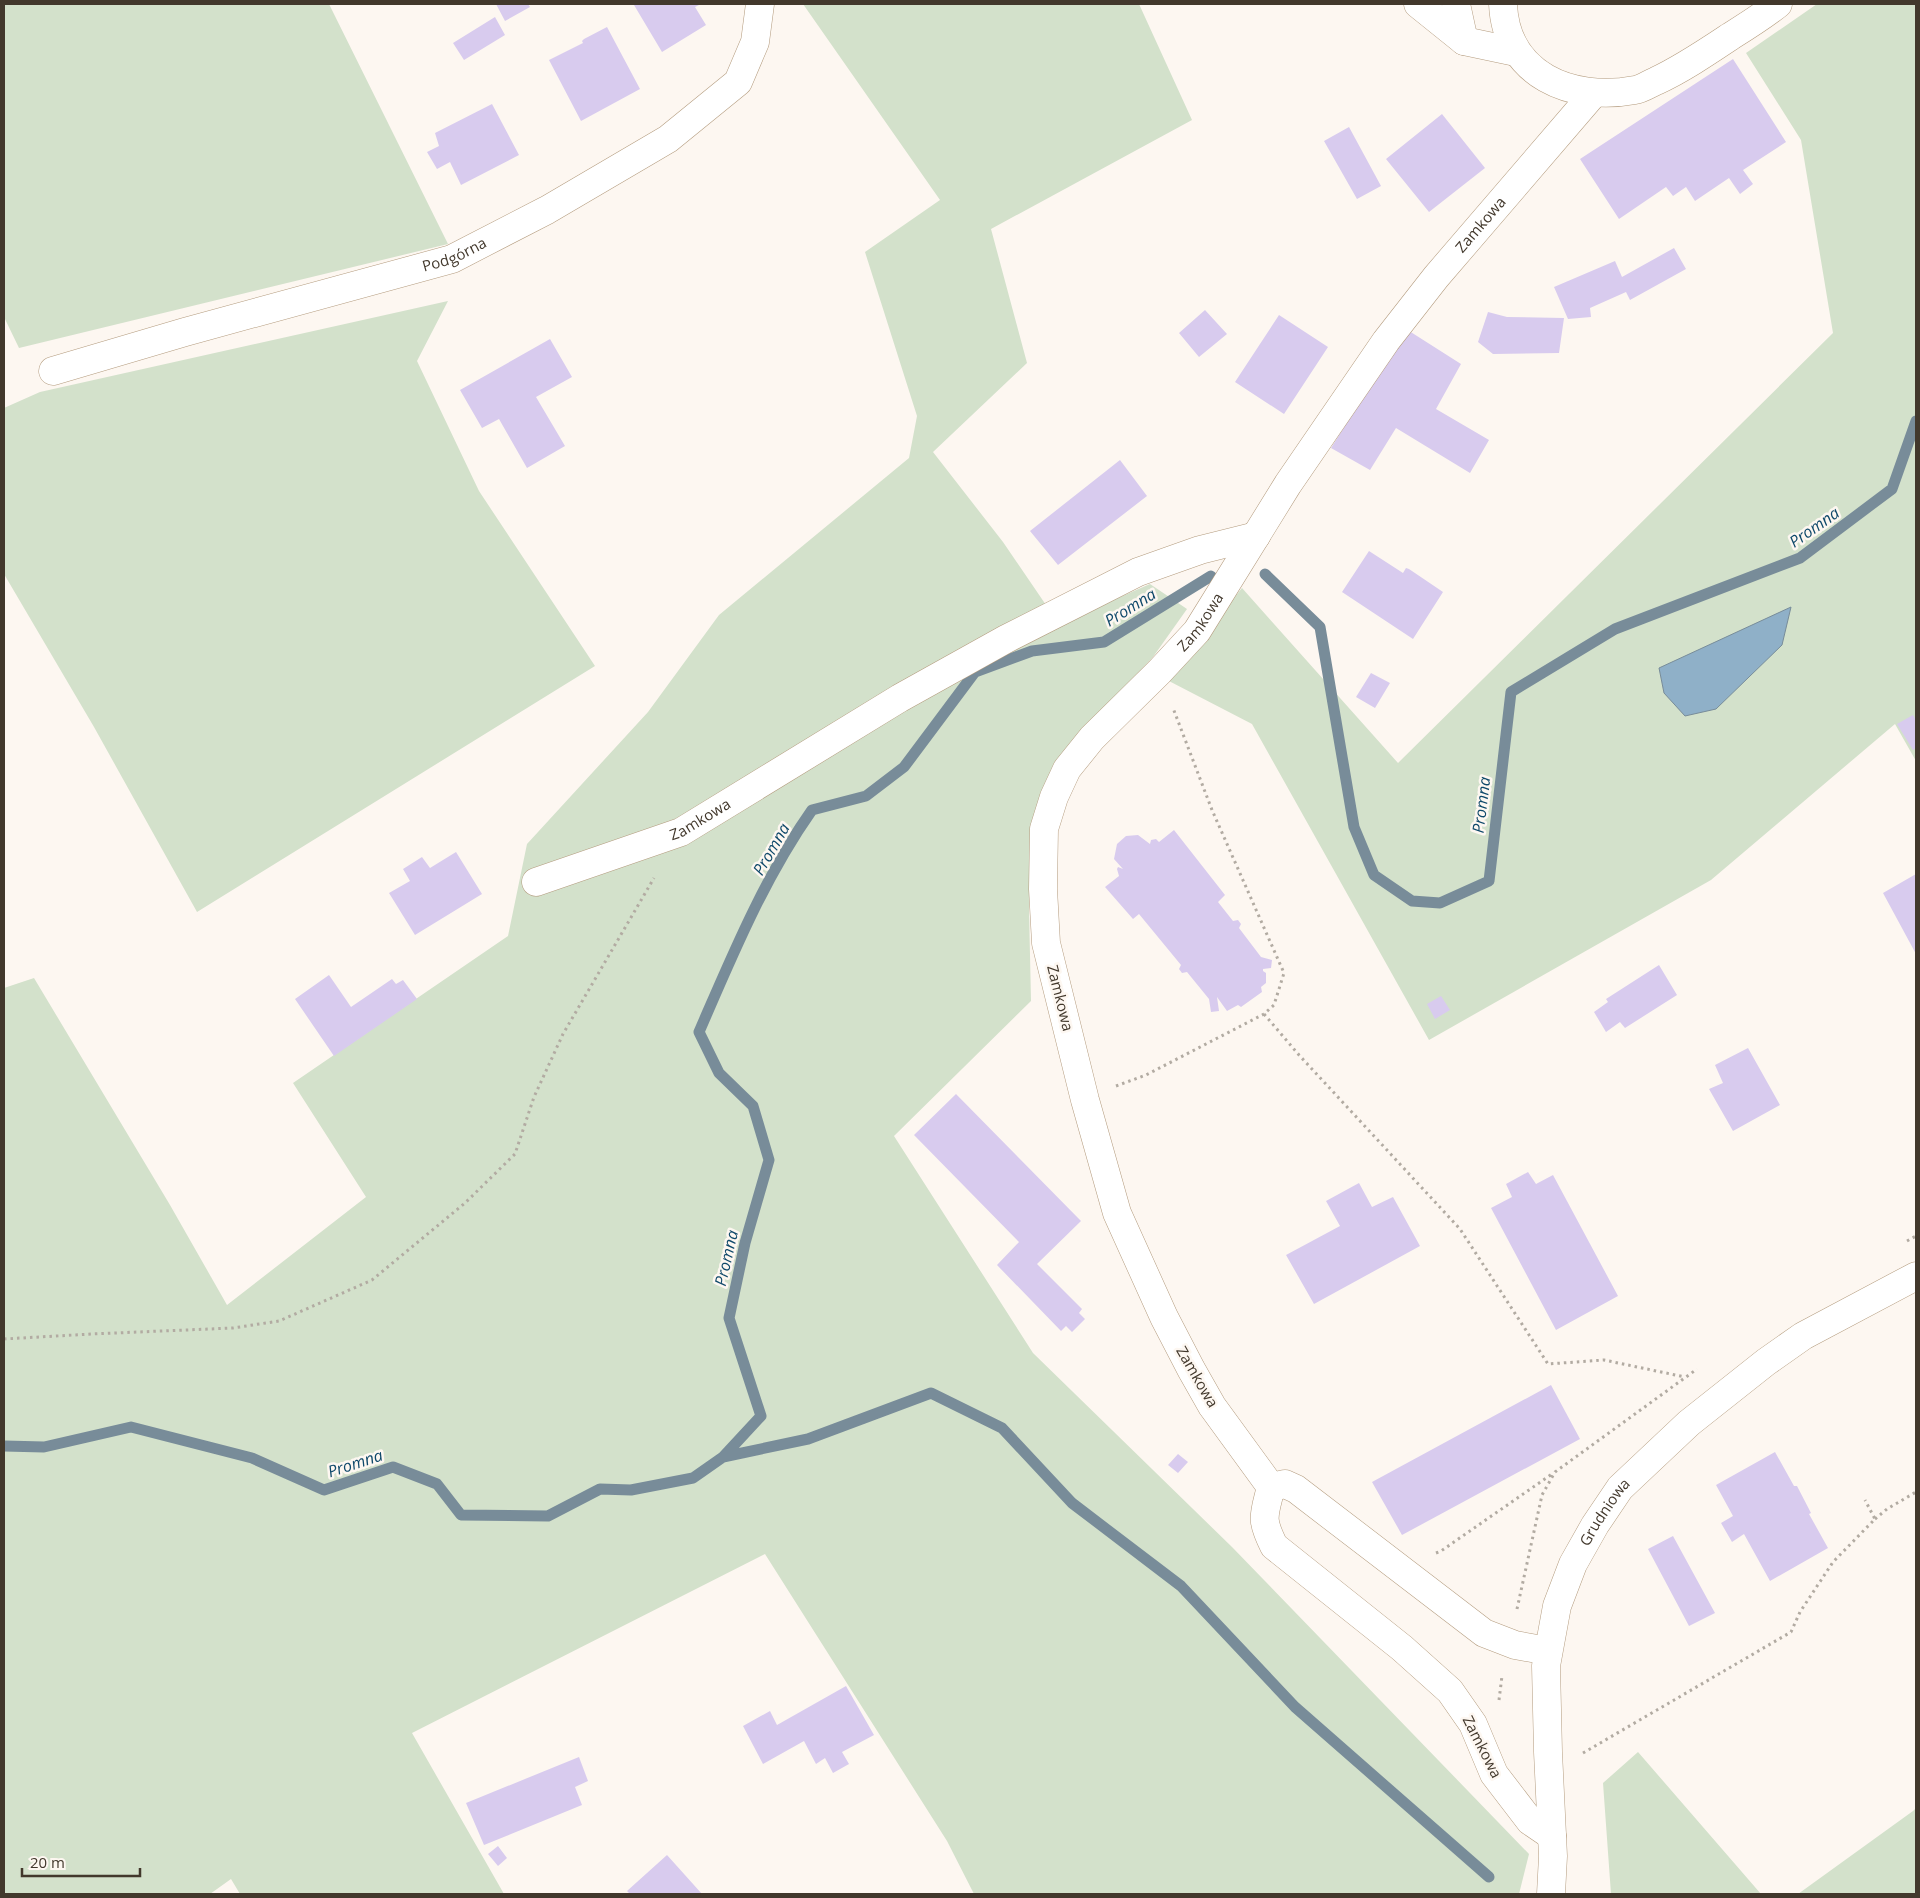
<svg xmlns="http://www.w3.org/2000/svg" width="1920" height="1898" font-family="'Open Sans',sans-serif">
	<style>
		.green { fill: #d3e1cb }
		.water { fill: #8fb0c8; stroke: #788c99 }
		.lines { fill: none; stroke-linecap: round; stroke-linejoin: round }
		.stream { stroke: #788c99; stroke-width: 11 }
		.building { fill: #d8cbee }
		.minor-casing { stroke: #b49c7f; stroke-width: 29 }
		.path { stroke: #b2aba2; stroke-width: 3; stroke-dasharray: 2.5 4; stroke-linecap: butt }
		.minor { stroke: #fff; stroke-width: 28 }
		.labels { text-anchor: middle; stroke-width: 5; stroke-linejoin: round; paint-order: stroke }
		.street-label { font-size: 15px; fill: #42382c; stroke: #fdf7f1 }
		.water-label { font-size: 16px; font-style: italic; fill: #0e486a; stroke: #fdf7f1 }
	</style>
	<rect width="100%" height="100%" fill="#fdf7f1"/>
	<path class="green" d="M4 4H329L448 244 19 348 4 317Z
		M803 4H1139L1192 120 991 229 1027 363 933 452 1003 542 1046 605 1040 632 1150 584 1187 609 1153 657 1057 759 1033 832 1029 909 1031 1001 894 1136 1033 1353 1232 1547 1529 1854 1519 1894H974L947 1841 765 1554 412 1733 504 1894H240L231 1879 210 1894H4V988L34 978 170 1205 227 1305 366 1197 293 1083 508 936 527 844 648 712 719 615 909 458 917 416 865 252 940 200Z
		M1817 4H1916V761L1895 724 1711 880 1429 1040 1252 724 1167 680 1242 588 1398 763 1833 333 1801 140 1746 53Z
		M448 301 417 361 479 491 595 666 197 912 94 727 4 574V408L40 392Z
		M1638 1752 1761 1894H1611L1603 1783Z
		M1916 1808V1894H1798L1913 1811Z"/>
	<path class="water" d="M1791 607 1782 645 1716 709 1685 716 1664 693 1659 668Z"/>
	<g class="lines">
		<path class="stream" d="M1265 574 1320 627 1354 827 1374 875 1412 901 1440 903 1489 881 1511 692 1615 629 1800 558 1892 489 1916 421
			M4 1446 44 1447 131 1427 252 1458 324 1490 393 1467 437 1484 461 1515 548 1516 600 1489 631 1490 693 1478 723 1457 761 1416 729 1318 745 1243 769 1160 753 1106 719 1073 699 1032C732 956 764 878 812 810L866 796 904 767 975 672 1032 651 1104 642 1211 576
			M723 1457 808 1439 931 1393 1002 1428 1072 1503 1181 1586 1295 1707 1489 1877"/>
	</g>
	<path class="building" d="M496 4H528L530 7 505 21Z
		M636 4H701L695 7 706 25 662 52 634 5Z
		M495 17 505 35 464 60 453 43Z
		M607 27 640 89 581 121 549 60 583 43 582 41 584 39Z
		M1733 59 1786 142 1743 170 1753 184 1740 194 1729 178 1695 201 1686 187 1673 196 1666 187 1619 219 1580 159Z
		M492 104 519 155 461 185 450 162 437 169 427 152 439 146 435 133Z
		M1442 114 1485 168 1429 212 1386 159Z
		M1349 127 1381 186 1357 199 1324 141Z
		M1674 248 1686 269 1630 300 1626 292 1590 308 1591 317 1568 319 1554 287 1615 261 1622 277Z
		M1205 310 1227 334 1199 357 1179 333Z
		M1488 312 1507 317 1564 318 1559 353 1493 354 1478 342Z
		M1279 315 1328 347 1284 414 1235 382Z
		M1406 329 1461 364 1436 409 1489 440 1470 473 1396 428 1370 470 1331 448Z
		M550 339 572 377 536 397 565 446 527 468 499 419 482 428 460 390Z
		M1120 460 1147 496 1058 565 1030 531Z
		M1369 551 1403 573 1406 568 1409 569 1443 592 1413 639 1342 592Z
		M1371 673 1390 683 1375 708 1356 697Z
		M1913 715 1916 720V748L1913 750 1897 724Z
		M1174 830 1225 895 1218 902 1233 921 1238 920 1241 924 1239 928 1261 957 1272 960 1271 968 1263 969V971L1266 973V983L1261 987 1262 992 1241 1007 1238 1005 1227 1011 1217 997 1219 1011 1211 1012 1209 999 1187 972 1182 973 1179 969 1181 965 1139 914 1133 919 1105 887 1119 876 1117 869 1118 867 1123 869 1114 859 1117 844 1126 836 1138 835 1150 844 1151 840 1156 839 1159 842Z
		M456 852 482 894 415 935 389 893 410 881 403 869 422 857 430 868Z
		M1916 874V954L1883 893Z
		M1659 965 1677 995 1625 1028 1620 1022 1606 1032 1594 1012 1608 1002 1606 999Z
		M329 975 351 1007 392 979 396 984 403 980 417 999 334 1056 295 999Z
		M1441 996 1450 1010 1435 1019 1427 1004Z
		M1748 1048 1780 1105 1733 1131 1709 1089 1723 1083 1715 1065Z
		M956 1094 1081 1221 1037 1264 1082 1309 1079 1313 1085 1319 1072 1332 1066 1326 1061 1331 997 1265 1019 1242 914 1135Z
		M1528 1172 1536 1184 1553 1175 1618 1296 1556 1330 1491 1208 1512 1197 1506 1184Z
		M1359 1183 1372 1207 1393 1197 1420 1246 1314 1304 1286 1255 1340 1226 1326 1201Z
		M1551 1385 1580 1439 1402 1535 1372 1482Z
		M1775 1452 1794 1486H1797L1811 1513 1809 1514 1828 1548 1770 1581 1744 1534 1732 1542 1721 1523 1733 1516 1716 1485Z
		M1178 1454 1188 1462 1178 1473 1168 1465Z
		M1673 1536 1715 1613 1689 1626 1648 1549Z
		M846 1686 874 1735 842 1752 849 1764 833 1773 825 1758 816 1764 804 1741 763 1764 743 1726 770 1711 777 1725Z
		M579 1757 588 1781 575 1787 582 1805 484 1845 466 1803Z
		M498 1846 507 1858 498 1866 488 1854Z
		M667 1855 702 1894H630L627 1891Z"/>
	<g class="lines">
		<defs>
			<g id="minor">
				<path d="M1418 4 1464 41 1516 52"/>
				<path d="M1456 4 1464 41"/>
				<path d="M1503 4C1506 75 1571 102 1635 90 1642 89 1649 84 1656 81 1682 69 1707 52 1731 36 1747 26 1763 16 1778 4"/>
				<path id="s1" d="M53 371 185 332 452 259 547 210 668 139 738 82 755 42 760 4"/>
				<path id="s2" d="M536 882 681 832 900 698 1006 639 1138 572 1200 550 1256 536"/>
				<path d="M1271 1487 1285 1484 1296 1489 1484 1633 1515 1645 1548 1651"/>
				<path id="s3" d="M1552 1836 1530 1821 1494 1774 1473 1724 1450 1691 1402 1648 1274 1546C1260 1518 1264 1516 1271 1487L1212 1406 1191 1369 1164 1317 1117 1213 1085 1100 1046 943 1043 889 1044 829 1054 797 1067 769 1092 738 1159 672 1197 631 1288 484 1386 341 1436 277 1594 93"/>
				<path id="s4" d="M1551 1894 1553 1856 1548 1752 1546 1666 1557 1606 1573 1564 1595 1525 1620 1488 1689 1423 1766 1362 1803 1336 1916 1276"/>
			</g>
		</defs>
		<use href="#minor" class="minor-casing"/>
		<path class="path" d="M1264 1014 1299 1055 1460 1229 1548 1364 1604 1360 1685 1377
			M1116 1086 1146 1075 1264 1014 1274 1005 1284 973 1212 810 1173 708
			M1907 1241 1916 1236
			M4 1339 91 1334 233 1328 279 1321 372 1280 465 1203 515 1154 534 1097 563 1034 654 878
			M1875 1519 1887 1509 1916 1492
			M1436 1553 1441 1551 1552 1474
			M1517 1609 1542 1495 1555 1472 1697 1369
			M1499 1700 1502 1676
			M1583 1753 1791 1632 1800 1612 1833 1562 1875 1519 1865 1500"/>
		<use href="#minor" class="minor"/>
	</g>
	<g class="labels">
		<g class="street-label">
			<text dy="5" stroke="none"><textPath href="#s3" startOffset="1929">Zamkowa</textPath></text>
			<text dy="5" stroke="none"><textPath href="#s1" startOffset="418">Podgórna</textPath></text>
			<text dy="5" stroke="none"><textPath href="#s3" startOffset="1442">Zamkowa</textPath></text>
			<text dy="5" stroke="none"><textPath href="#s2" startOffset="176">Zamkowa</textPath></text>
			<text transform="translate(1060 998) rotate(76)" y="5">Zamkowa</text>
			<text transform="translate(1197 1377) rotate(60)" y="5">Zamkowa</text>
			<text dy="5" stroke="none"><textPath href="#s4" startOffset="395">Grudniowa</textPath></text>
			<text transform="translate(1482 1747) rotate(63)" y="5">Zamkowa</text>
		</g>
		<g class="water-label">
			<text transform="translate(1814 527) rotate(-35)" y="6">Promna</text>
			<text transform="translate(1130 607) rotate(-32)" y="6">Promna</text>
			<text transform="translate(1481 805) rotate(-83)" y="6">Promna</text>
			<text transform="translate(771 849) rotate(-60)" y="6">Promna</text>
			<text transform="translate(726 1258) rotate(-77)" y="6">Promna</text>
			<text transform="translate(355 1463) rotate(-18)" y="6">Promna</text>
		</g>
	</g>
	<rect width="1920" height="1898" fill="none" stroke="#42382c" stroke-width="10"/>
	<path d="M22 1868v8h118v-8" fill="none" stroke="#42382c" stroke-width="2.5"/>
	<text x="30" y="1868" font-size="15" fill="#42382c" stroke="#fdf7f1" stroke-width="4" paint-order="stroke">20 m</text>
</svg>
